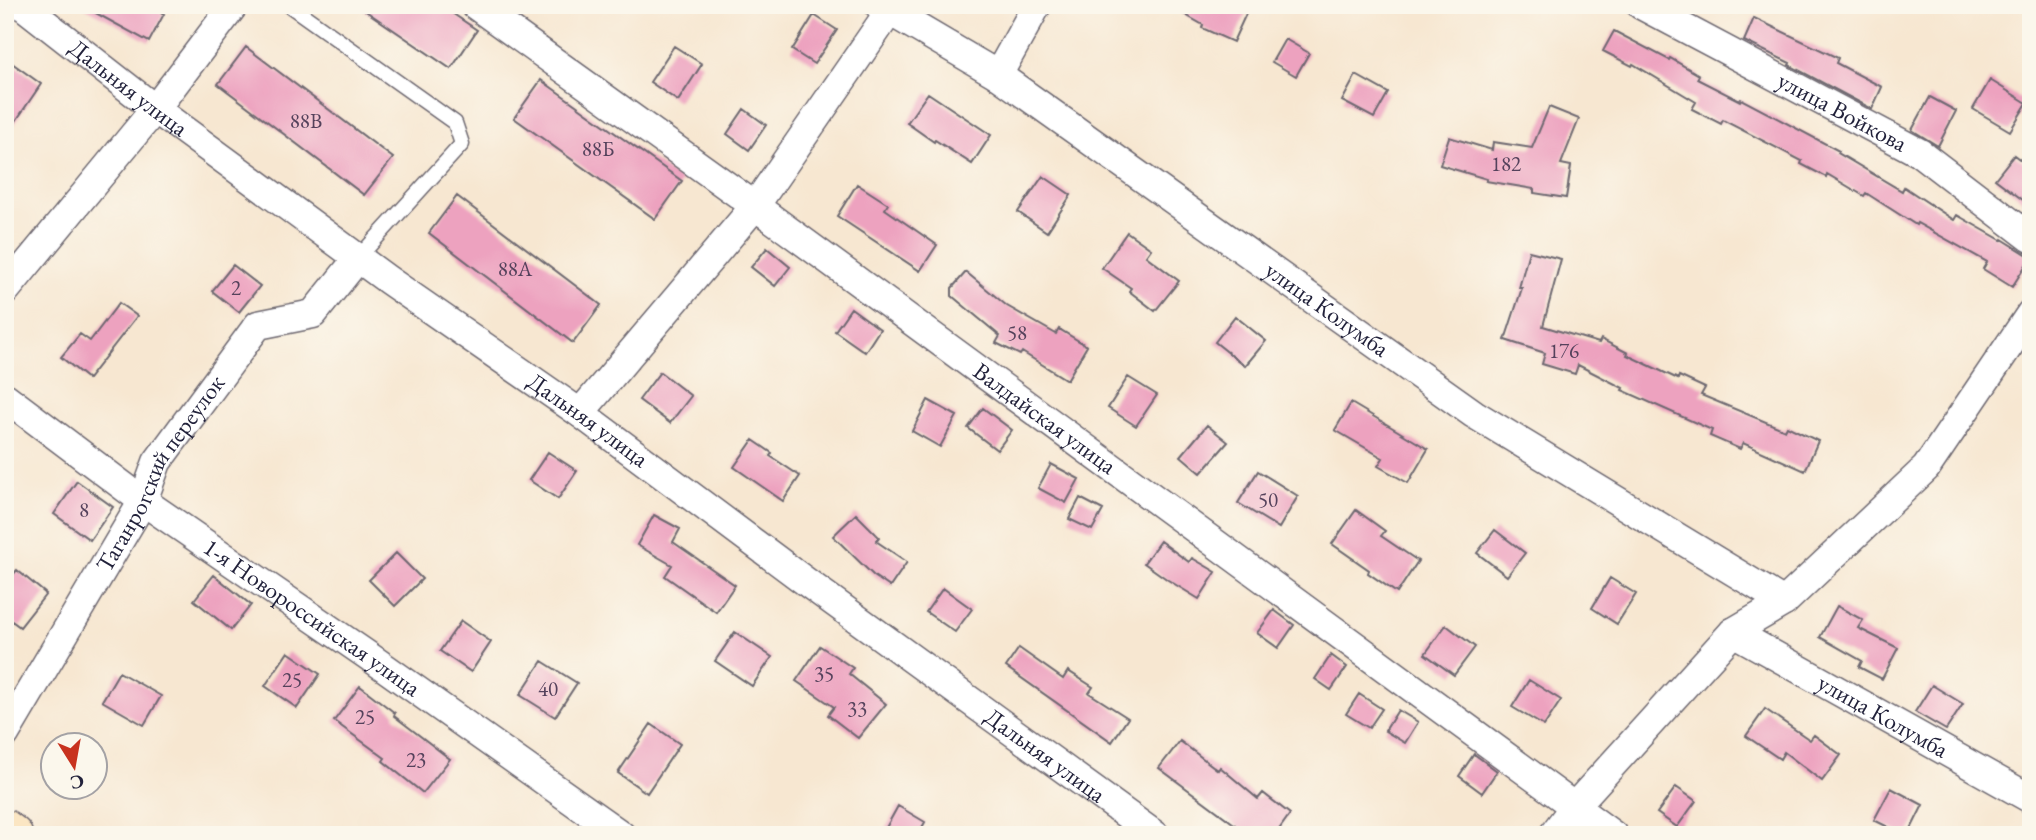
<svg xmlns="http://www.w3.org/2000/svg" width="2036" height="840" font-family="'EB Garamond',serif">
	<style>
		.building { fill: #eda2bf }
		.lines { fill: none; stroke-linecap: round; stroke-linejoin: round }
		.lane-casing { stroke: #6d6770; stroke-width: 17 }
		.street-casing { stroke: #6d6770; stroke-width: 31 }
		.secondary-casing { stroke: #6d6770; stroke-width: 41 }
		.lane { stroke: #fff; stroke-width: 14 }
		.street { stroke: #fff; stroke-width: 28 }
		.secondary { stroke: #fbe6c3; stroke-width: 38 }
		.labels { text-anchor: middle; stroke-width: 5; stroke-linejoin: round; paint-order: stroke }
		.number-label { font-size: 21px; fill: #55425c }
		.street-label { font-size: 24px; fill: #22223b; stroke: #fbf7ec }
	</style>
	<rect width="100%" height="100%" fill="#fbf7ec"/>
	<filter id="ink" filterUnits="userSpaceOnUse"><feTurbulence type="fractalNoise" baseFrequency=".0143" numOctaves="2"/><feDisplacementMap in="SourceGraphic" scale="14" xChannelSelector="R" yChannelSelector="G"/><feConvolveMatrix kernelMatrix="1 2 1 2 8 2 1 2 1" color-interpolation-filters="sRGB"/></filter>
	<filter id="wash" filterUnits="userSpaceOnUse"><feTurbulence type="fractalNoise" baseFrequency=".00686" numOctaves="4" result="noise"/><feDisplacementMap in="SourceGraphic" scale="28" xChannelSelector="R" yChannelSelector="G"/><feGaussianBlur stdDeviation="1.57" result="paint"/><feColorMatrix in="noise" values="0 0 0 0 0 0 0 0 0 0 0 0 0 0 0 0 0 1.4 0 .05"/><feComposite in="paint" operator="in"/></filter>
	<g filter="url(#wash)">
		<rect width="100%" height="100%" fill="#f7e7d1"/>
		<g id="blocks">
			<path class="building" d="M81 5H148L164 14 149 42Z
				M357 5H440L477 30 451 69Z
				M1168 5H1250L1233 42 1202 28 1203 25Z
				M814 15 837 30 814 64 792 50Z
				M1754 18 1838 58 1836 63 1882 87 1872 109 1789 65 1790 63 1744 41Z
				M1614 31 1669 60 1670 58 1699 75 1697 79 1740 101 1741 99 1839 151 1838 153 1902 191 1904 187 1954 220 1957 215 2001 240 2002 239 2031 257 2012 287 1983 269 1987 262 1917 223 1916 225 1866 193 1864 196 1827 174 1826 177 1801 164 1802 161 1723 120 1721 124 1692 109 1696 102 1633 64 1632 66 1603 51Z
				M1285 39 1309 53 1296 76 1272 62Z
				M674 46 702 64 678 101 650 82Z
				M246 47 393 158 364 195 218 84Z
				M5 58 41 84 5 137Z
				M1356 75 1388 93 1374 118 1342 101Z
				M541 80 682 181 655 219 514 118Z
				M1990 80 2027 103 2010 131 1973 109Z
				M928 93 991 135 972 164 935 140 934 142 907 123Z
				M1930 97 1956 111 1938 146 1912 130Z
				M1549 107 1579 119 1561 164 1571 166 1566 198 1534 193V189L1486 181 1487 179 1440 165 1449 137 1492 150 1493 142 1532 148Z
				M744 109 766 125 749 150 727 134Z
				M2014 155 2031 168V206L1995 179Z
				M1043 176 1071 195 1047 232 1018 212Z
				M857 184 888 204 885 209 937 245 920 271 837 216Z
				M457 196 601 305 573 343 429 233Z
				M1127 232 1151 249 1146 256 1179 281 1155 311 1129 291 1131 288 1102 268Z
				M767 248 790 267 775 286 751 267Z
				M1529 251 1561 259 1543 326 1599 343 1601 339 1628 353 1627 355 1678 379 1679 376 1705 388 1701 395 1785 430 1787 426 1818 441 1805 471 1743 443 1740 449 1710 436 1712 430 1622 390 1623 388 1578 365 1575 374 1542 364 1545 353 1505 340 1522 288H1519Z
				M233 265 260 286 239 312 212 291Z
				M966 272 1007 306 1056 334 1059 329 1087 346 1067 380 1022 352 1020 355 996 343 1000 336 952 296V288Z
				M119 303 137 316 88 379 61 357 80 334 90 341Z
				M851 308 880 329 865 352 835 331Z
				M1235 316 1266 341 1245 366 1215 342Z
				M660 372 691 396 670 423 639 400Z
				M1128 377 1157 395 1136 426 1108 408Z
				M928 400 957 416 940 447 912 431Z
				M1351 403 1428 449 1408 483 1378 466 1383 458 1335 430Z
				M983 408 1012 430 997 450 968 428Z
				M1207 425 1228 442 1201 473 1181 456Z
				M753 440 772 453 770 456 800 476 783 501 734 467Z
				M548 452 577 471 558 499 529 480Z
				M1051 464 1079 479 1066 503 1038 488Z
				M1258 471 1298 496 1279 528 1238 503Z
				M77 481 113 507 90 540 54 514Z
				M1080 498 1103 510 1092 530 1069 519Z
				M1356 510 1385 531 1381 536 1418 561 1397 593 1368 573 1369 570 1332 544Z
				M856 514 879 537 876 541 907 562 890 587 874 576 833 536Z
				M654 515 680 529 673 542 735 585 716 612 665 576 672 565 637 545Z
				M1495 530 1525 553 1507 576 1477 553Z
				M1160 541 1189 562 1192 558 1216 572 1199 599 1168 580 1144 563Z
				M396 553 422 579 395 606 369 580Z
				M17 570 46 594 20 627 5 616V584Z
				M214 575 251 605 231 630 194 600Z
				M1610 578 1636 594 1617 624 1592 608Z
				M943 588 972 609 955 632 926 612Z
				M1837 606 1863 620 1858 628 1898 648 1882 679 1859 667 1862 661 1820 637Z
				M1274 610 1294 625 1278 648 1257 633Z
				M461 621 491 642 471 672 440 651Z
				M1446 625 1475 647 1454 675 1425 654Z
				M735 632 772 657 752 686 715 661Z
				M820 646 853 668 849 674 886 704 858 738 828 715 834 707 796 681Z
				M1019 648 1063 679 1068 671 1093 687 1089 693 1128 718 1112 742 1006 667Z
				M288 652 320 674 297 708 265 686Z
				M1331 655 1347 667 1331 690 1315 679Z
				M542 661 577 683 555 717 520 695Z
				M119 672 161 696 144 725 102 701Z
				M1529 680 1561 700 1544 726 1512 707Z
				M1932 685 1963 704 1946 730 1915 712Z
				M360 686 395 713 394 716 450 759 423 793 383 761 385 758 334 721Z
				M1359 694 1382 709 1369 728 1346 714Z
				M1765 709 1810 740 1814 735 1841 755 1822 781 1784 752 1780 759 1746 736Z
				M1398 710 1418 722 1405 743 1385 731Z
				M651 724 680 744 647 793 618 773Z
				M1180 741 1218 770 1220 767 1258 799 1263 793 1290 814 1275 835H1249L1159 768Z
				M1474 754 1497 771 1482 793 1459 776Z
				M1676 787 1696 801 1677 827 1657 813Z
				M1891 788 1923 805 1908 835H1904L1874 820Z
				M898 806 925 822 918 835H882Z"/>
		</g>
	</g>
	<g filter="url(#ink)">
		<use href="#blocks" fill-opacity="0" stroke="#6d6770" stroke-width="2"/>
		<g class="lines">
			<defs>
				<path id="lane" d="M289 5 455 123 462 144 358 258"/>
				<g id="street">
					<path id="s1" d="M22 5 155 109 388 280 580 413 805 581 1155 835"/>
					<path id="s2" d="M475 5 755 206 1613 835"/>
					<path id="s3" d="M879 5 998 75 1474 414 1784 602"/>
					<path id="s4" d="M1641 5 1920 153 2031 238"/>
					<path d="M998 75 1037 5"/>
					<path d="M5 291 155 109 234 5"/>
					<path id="s5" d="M5 397 143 501 367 655 621 835"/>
					<path d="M580 413 755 206 889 12"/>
					<path id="s6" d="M1733 632 2031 799"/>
					<path id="s7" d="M5 734 143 501 157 462 258 325 313 314 358 258"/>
					<path d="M1553 835 1574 807 1733 632 1784 602 1926 468 2031 313"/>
				</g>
				<path id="secondary" d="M5 829 13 835"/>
			</defs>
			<use href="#lane" class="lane-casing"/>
			<use href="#street" class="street-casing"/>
			<use href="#secondary" class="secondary-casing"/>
			<use href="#lane" class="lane"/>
			<use href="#street" class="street"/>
			<use href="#secondary" class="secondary"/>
		</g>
	</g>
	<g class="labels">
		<g class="number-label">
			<text x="306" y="128">88В</text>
			<text x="598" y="156">88Б</text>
			<text x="1506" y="171">182</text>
			<text x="515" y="276">88А</text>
			<text x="236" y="295">2</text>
			<text x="1017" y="340">58</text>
			<text x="1564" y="358">176</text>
			<text x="1268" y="507">50</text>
			<text x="84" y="517">8</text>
			<text x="824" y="681">35</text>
			<text x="292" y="687">25</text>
			<text x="548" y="696">40</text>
			<text x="857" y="716">33</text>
			<text x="365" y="724">25</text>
			<text x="416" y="767">23</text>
		</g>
		<g class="street-label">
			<text dy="8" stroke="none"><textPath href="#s1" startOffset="135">Дальняя улица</textPath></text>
			<text dy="8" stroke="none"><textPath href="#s4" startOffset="228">улица Войкова</textPath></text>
			<text dy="8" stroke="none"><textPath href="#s3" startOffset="542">улица Колумба</textPath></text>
			<text dy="8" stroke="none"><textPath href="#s2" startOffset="704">Валдайская улица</textPath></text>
			<text dy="8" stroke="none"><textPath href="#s1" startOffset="702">Дальняя улица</textPath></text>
			<text dy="8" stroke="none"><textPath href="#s7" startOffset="304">Таганрогский переулок</textPath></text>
			<text dy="8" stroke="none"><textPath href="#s5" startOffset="378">1-я Новороссийская улица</textPath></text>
			<text dy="8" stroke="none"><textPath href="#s6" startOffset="172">улица Колумба</textPath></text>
			<text dy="8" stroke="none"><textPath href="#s1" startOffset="1269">Дальняя улица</textPath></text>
		</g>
	</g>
	<rect width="2036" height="840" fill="none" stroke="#fbf7ec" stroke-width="28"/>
	<g transform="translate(74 766) rotate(169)"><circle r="33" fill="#fbf7ec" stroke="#a4a2a5" stroke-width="2"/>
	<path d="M0-5L12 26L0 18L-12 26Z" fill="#c8321e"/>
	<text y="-10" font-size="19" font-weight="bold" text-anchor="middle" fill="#22223b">С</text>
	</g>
</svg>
